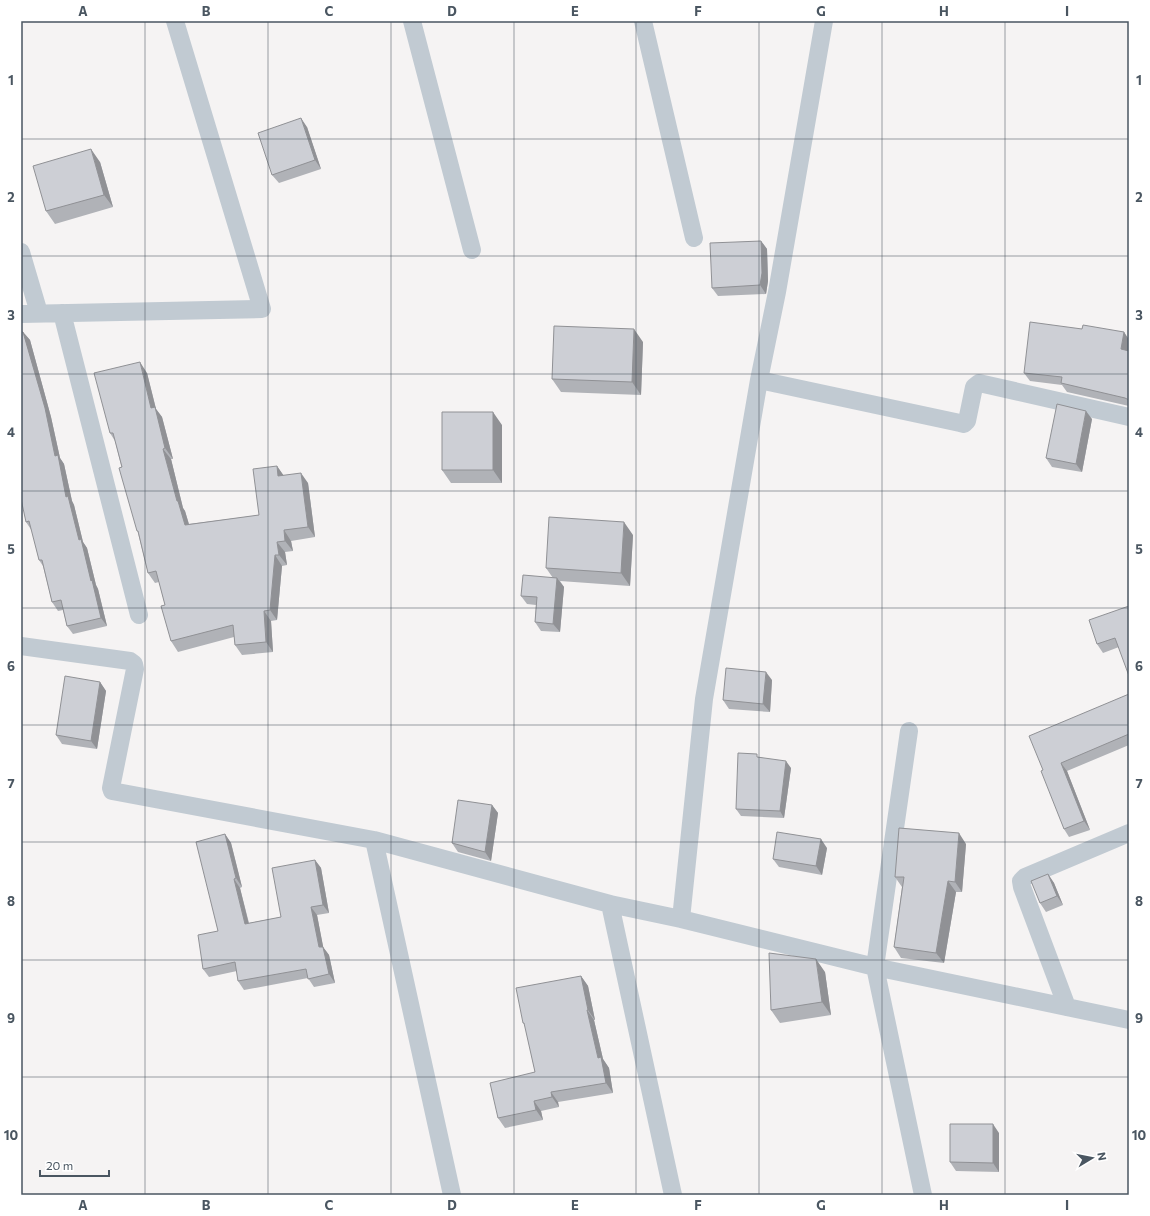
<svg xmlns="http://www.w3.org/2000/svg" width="1150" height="1216" font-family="Commissioner,sans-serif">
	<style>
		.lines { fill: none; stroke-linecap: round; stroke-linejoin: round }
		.minor { stroke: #c1cad2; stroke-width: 18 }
		.wall { fill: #b0b2b7 }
		.shaded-wall { fill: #909195 }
		.building { fill: #cdcfd5; stroke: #909195 }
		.grid { fill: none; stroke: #4a5661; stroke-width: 1; stroke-opacity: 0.55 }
		.neatline { fill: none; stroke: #4a5661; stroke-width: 1.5 }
		.grid-label { font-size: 13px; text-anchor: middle; font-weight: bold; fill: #4a5661 }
	</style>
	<rect width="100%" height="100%" fill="#f5f3f3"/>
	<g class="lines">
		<path class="minor" d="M412 21 472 250
			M643 21 694 238
			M21 252 39 313
			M62 313 139 615
			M21 314 262 309 175 21
			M759 380 960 423 964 424 967 421 974 387 979 383 1129 417
			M21 646 130 661 134 664 135 669 111 788 112 791 374 840 610 904 681 919 875 967 1129 1020
			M909 731 875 967 923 1195
			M374 840 452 1195
			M610 904 673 1195
			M681 919 704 699 759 380 777 292 824 21
			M1067 1007 1022 887 1021 881 1025 877 1129 833"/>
	</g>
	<path class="wall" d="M307 127 321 169 279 183 272 175Z
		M100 162 113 207 55 224 46 211Z
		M761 241 767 249 768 281 766 294 718 296 712 288Z
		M1082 329 1124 332 1129 340 1128 351H1129V406L1067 392 1062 385 1030 381 1024 373Z
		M23 332 30 340 51 417 60 458 64 464 72 501 74 505 83 542 87 548 96 585 98 589 107 626 73 634 67 626 63 610 58 611 52 602 43 566 39 560 32 531 26 522Z
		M643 342 641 395 561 392 552 379Z
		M147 373 156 409 162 417 173 459H171L183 508 185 511 189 524 259 515 277 466 283 475 308 483 315 537 291 541 293 551 285 552 287 565 282 566 277 620 271 621 273 652 242 655 235 645 234 637 178 652 171 641 165 605 159 582 155 583 148 573 115 441 110 433Z
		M1092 419 1082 472 1052 467 1046 458Z
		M502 425V483H451L442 470Z
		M633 535 630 586 560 581 564 587 560 632 541 631 535 622 536 605 527 604 521 596 553 578 546 568Z
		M1129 606 1119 647 1103 653 1097 644Z
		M772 680 770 712 729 709 723 700Z
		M100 682 106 691 97 749 62 744 56 735Z
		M1129 694V745L1067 771 1090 830 1069 837 1064 829 1043 770Z
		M760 757 791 768 784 818 741 816 736 809Z
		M492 805 498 813 491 861 458 852 452 843Z
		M225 834 231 843 242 887 240 888 249 923 281 917 315 860 321 868 329 913 317 915 323 947 329 955 335 983 314 987 308 978 244 990 238 981 237 971 209 977 203 969 218 931Z
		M966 844 962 892H956L944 963 901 958 894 947 902 887 895 877Z
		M827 848 822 875 779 867 773 859Z
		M1048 874 1054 883 1063 905 1046 912 1040 903Z
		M825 972 831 1015 780 1023 771 1010Z
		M581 976 588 986 595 1020H594L603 1059 609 1068 613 1093 558 1102 559 1107 541 1111 543 1120 505 1128 498 1118 535 1072 525 1025 523 1023Z
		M999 1133V1172L956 1171 950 1162Z"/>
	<path class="shaded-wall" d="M301 118 307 127 321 169 315 160Z
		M91 149 100 162 113 207 104 195Z
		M761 241 767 249 768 281 766 294 760 285Z
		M634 329 643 342 641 395 632 382Z
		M23 332 30 340 51 417 60 458 64 464 72 501 74 505 83 542 87 548 96 585 98 589 107 626 101 618 66 497Z
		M1124 332 1129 340V346L1127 358 1121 349Z
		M140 362 147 373 156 409 162 417 173 459 165 448 151 408Z
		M1086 411 1092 419 1082 472 1076 464Z
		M493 412 502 425V483L493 470Z
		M163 449 171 459 183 508 185 511 192 535 185 525 177 501Z
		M277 466 284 476H278Z
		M301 473 308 483 315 537 308 527Z
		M624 522 633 535 630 586 621 573Z
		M284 530 291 541 293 551 285 541Z
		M277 542 285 552 287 565 279 555Z
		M275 555 282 566 277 620 270 610Z
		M557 578 564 587 560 632 553 624Z
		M264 611 271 621 273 652 266 642Z
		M766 672 772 680 770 712 763 704Z
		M100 682 106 691 97 749 91 741Z
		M786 761 791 768 784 818 780 811Z
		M1061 763 1067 771 1090 830 1084 821Z
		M492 805 498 813 491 861 485 852Z
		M959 833 966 844 962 892 955 882Z
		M225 834 231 843 242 887 236 878Z
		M821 839 827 848 822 875 816 866Z
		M315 860 321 868 329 913 323 905Z
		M1048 874 1054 883 1063 905 1057 896Z
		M234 879 240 888 251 933 245 924Z
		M948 881 956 892 944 963 936 953Z
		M311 907 317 915 325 956 319 947Z
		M323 947 329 955 335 983 329 974Z
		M816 959 825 972 831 1015 822 1002Z
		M581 976 588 986 595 1020 588 1010Z
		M587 1010 594 1020 603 1059 609 1068 613 1093 606 1083 598 1058Z
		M551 1092 558 1102 559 1107 552 1097Z
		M534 1101 541 1111 543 1120 536 1110Z
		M993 1124 999 1133V1172L993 1163Z"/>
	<path class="building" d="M301 118 315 160 272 175 258 133Z
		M91 149 104 195 46 211 33 166Z
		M761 241 762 273 760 285 712 288 710 243Z
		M1030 322 1082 329 1083 325 1124 332 1121 349 1129 351V400L1125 398 1061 383 1062 377 1024 373Z
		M554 326 634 329 632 382 552 379Z
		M21 332H23L45 408 55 456 58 455 66 497 68 496 79 540 81 539 91 581 92 580 101 618 67 626 61 600 52 602 42 560H39L29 521 26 522 21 499Z
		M140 362 151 408 155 407 165 448 163 449 177 501H178L185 525 259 515 253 469 277 466 278 476 301 473 308 527 284 530 285 541 277 542 279 555H275L270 610 264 611 266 642 235 645 233 625 171 641 161 606 165 605 156 571 148 573 138 531H137L119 468 122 467 113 433H110L94 373Z
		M1057 404 1086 411 1076 464 1046 458Z
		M442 412H493V470H442Z
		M549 517 624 522 621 573 546 568Z
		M523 575 557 578 553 624 535 622 537 597 521 596Z
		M1129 606V676L1115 638 1097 644 1089 620Z
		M726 668 766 672 763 704 723 700Z
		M65 676 100 682 91 741 56 735Z
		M1129 694V734L1061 763 1084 821 1064 829 1041 771 1043 770 1029 736Z
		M738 753 757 754V757L786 761 780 811 736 809Z
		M458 800 492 805 485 852 452 843Z
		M899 828 959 833 955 882 948 881 936 953 894 947 904 877H895Z
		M777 832 821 839 816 866 773 859Z
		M225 834 236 878 234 879 245 924 281 917 272 868 315 860 323 905 311 907 319 947H323L329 974 308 979 306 969 238 981 235 962 203 969 198 935 218 931 196 842Z
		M1048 874 1057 896 1040 903 1031 881Z
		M769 953 816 959 822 1002 771 1010Z
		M581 976 588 1010H587L598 1058 601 1057 606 1083 551 1092 552 1097 534 1101 536 1110 498 1118 490 1083 535 1072 524 1023H523L516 988Z
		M950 1124H993V1163L950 1162Z"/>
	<path class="grid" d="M145 21V1195M268 21V1195M391 21V1195M514 21V1195M636 21V1195M759 21V1195M882 21V1195M1005 21V1195M21 139H1129M21 256H1129M21 374H1129M21 491H1129M21 608H1129M21 725H1129M21 842H1129M21 960H1129M21 1077H1129"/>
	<rect width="1150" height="1216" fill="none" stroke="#ffffff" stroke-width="44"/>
	<g transform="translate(1092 1158) rotate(80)" stroke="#ffffff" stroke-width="3" paint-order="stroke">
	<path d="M0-3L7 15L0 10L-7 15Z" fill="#4a5661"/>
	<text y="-6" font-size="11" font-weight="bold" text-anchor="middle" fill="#4a5661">N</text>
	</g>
	<path d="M40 1170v6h69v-6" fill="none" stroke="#4a5661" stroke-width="2"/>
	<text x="46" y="1170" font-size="12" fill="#4a5661" stroke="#ffffff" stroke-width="3" paint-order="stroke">20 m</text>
	<rect x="22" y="22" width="1106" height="1172" class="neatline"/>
	<g class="grid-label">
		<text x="83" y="16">A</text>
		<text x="206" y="16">B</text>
		<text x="329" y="16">C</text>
		<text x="452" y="16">D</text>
		<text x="575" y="16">E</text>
		<text x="698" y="16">F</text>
		<text x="821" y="16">G</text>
		<text x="944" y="16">H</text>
		<text x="1067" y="16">I</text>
		<text x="11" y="85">1</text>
		<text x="1139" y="85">1</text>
		<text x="11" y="202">2</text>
		<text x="1139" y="202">2</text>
		<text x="11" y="320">3</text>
		<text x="1139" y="320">3</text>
		<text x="11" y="437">4</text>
		<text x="1139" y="437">4</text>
		<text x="11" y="554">5</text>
		<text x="1139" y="554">5</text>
		<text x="11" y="671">6</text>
		<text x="1139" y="671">6</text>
		<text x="11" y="788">7</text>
		<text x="1139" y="788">7</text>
		<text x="11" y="906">8</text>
		<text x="1139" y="906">8</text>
		<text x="11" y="1023">9</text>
		<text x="1139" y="1023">9</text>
		<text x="11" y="1140">10</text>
		<text x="1139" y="1140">10</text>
		<text x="83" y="1210">A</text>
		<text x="206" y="1210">B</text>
		<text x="329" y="1210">C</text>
		<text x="452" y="1210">D</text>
		<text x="575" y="1210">E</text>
		<text x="698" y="1210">F</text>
		<text x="821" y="1210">G</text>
		<text x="944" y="1210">H</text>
		<text x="1067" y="1210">I</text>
	</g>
</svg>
